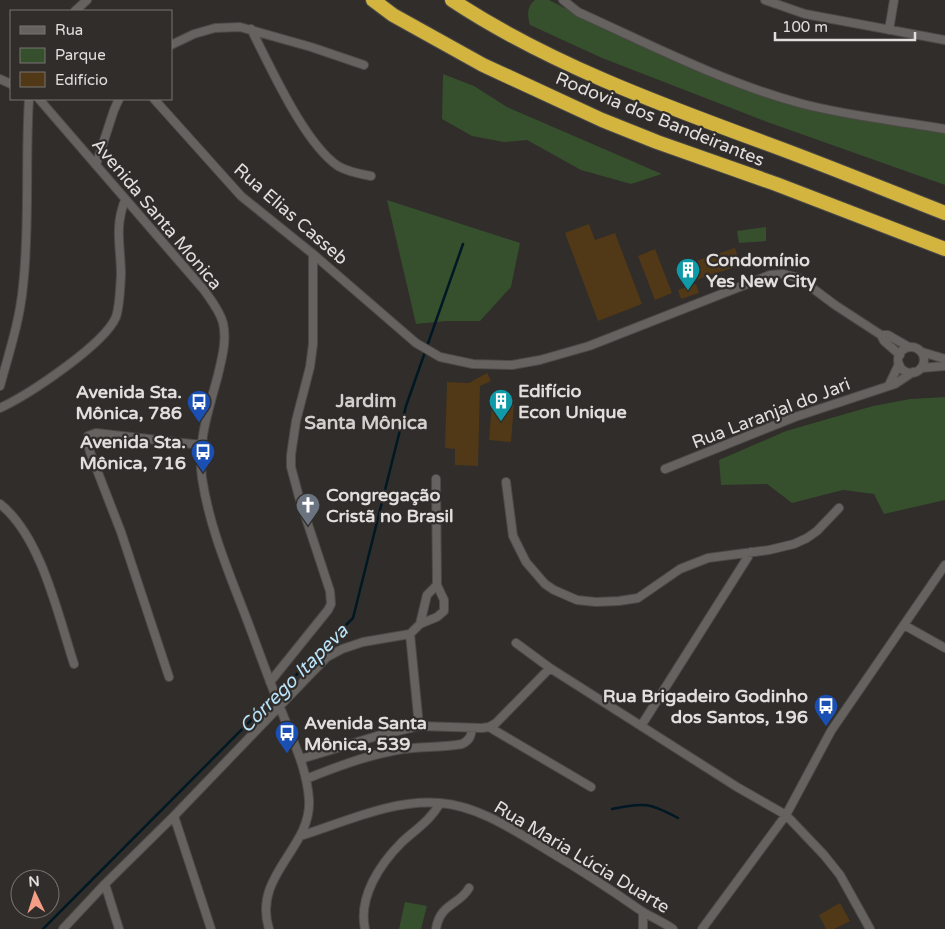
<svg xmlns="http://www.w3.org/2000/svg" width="945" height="929" font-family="'Varela Round',sans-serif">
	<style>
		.green { fill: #364f2c }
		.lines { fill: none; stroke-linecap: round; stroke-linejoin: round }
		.stream { stroke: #001824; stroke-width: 2.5 }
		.building { fill: #513816 }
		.minor-casing { stroke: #4c4a48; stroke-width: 10 }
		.motorway-casing { stroke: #4c4a48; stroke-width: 16 }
		.minor { stroke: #666260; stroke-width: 8 }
		.motorway { stroke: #d3b43f; stroke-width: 14 }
		.labels { text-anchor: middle; stroke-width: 4.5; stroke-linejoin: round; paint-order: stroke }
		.street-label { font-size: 18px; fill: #e1dfdd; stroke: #302d2b }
		.poi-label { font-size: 18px; font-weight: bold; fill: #e1dfdd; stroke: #302d2b; text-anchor: start }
		.neighbourhood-label { font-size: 19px; font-weight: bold; fill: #d3cfcd; stroke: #302d2b }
		.water-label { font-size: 19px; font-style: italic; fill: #bbe4fa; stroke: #302d2b }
	</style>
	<rect width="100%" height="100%" fill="#302d2b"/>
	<path class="green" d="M535 0H549L582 17 657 50 733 86 765 97 804 107 945 132V185L770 123 602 58 530 25C527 16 527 6 535 0Z
		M443 74 474 86 507 107 662 174 631 184 581 170 527 140 504 142 472 136 442 119Z
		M387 200 520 243 511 287 480 321H446L416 324Z
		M766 227V241L739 243 737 231Z
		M945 397V500L884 514 874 494 843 490 792 503 767 484 721 485 719 460 786 431 873 406 910 399Z
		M405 902 427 906 421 929H399Z"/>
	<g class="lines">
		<path class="stream" d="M612 809C645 802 650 803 678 818
			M43 929 353 618 406 406 463 244"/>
	</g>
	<path class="building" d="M589 224 595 240 615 233 642 304 598 321 565 233Z
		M735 248 741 265 696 280 690 263Z
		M655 249 672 293 655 300 638 256Z
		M696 284 699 293 681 299 678 290Z
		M487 373 491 381 480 386 478 466 455 465V449L445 448 447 382 469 383Z
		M492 402 514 404 511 442 489 440Z
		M840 903 850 921 834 929H826L819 915Z"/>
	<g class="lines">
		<defs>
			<path id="minor" d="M563 0 578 12C651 45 724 83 803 104 849 116 898 121 945 129
				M765 0 805 14 945 40
				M75 11 87 0
				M251 29C270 66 304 143 338 166 348 172 360 174 371 176
				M889 30 894 0
				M171 45 194 34 215 28 240 27 311 47 364 65
				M0 79 11 84
				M39 99 204 290C211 300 220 311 223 323 227 340 222 358 218 375 209 409 197 442 202 478 209 525 227 568 244 612 256 643 267 675 280 707 291 737 307 767 309 800 312 848 252 875 269 929
				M154 99 241 196 313 254 416 343 440 357 473 364 512 365 540 360 589 346 770 275 783 274 799 278 835 305 881 335 884 341 900 355
				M96 165 114 110 119 99
				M881 335H888L909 347
				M898 360a13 13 0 1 1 26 0a13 13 0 1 1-26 0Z
				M922 352 945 359
				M921 368 945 366
				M889 385 899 364
				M0 386C9 353 20 320 23 286 30 224 25 161 29 99
				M0 408C28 395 104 345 116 317 120 305 120 288 121 275 121 247 114 228 125 200
				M665 469 795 417 895 384 913 372
				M506 482 513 536 526 562 545 584 554 590 577 600 596 602 619 601 638 598 680 569 708 558 769 550 794 544 807 538 817 531 839 508
				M0 504C41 536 58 615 74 664
				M420 624 427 595 437 585
				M904 625 945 648
				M410 634 419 726
				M516 643 550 668 737 787 786 815 824 855 840 875 870 929
				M169 677 121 532 90 452 88 444V436L96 433 201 445
				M270 682 328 610 331 604 330 591 299 497 291 467V455L296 421 310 367 313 344V254
				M641 726 751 552
				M489 727 591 787
				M301 759 377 736 419 726 482 728 489 727 496 723 550 668
				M306 779C336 767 365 756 397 750 419 746 441 748 462 744 470 740 471 736 472 728
				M174 816 211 929
				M300 836C345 822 392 799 440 803 479 806 515 831 547 850 579 869 610 889 640 910 651 917 663 922 673 929
				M105 884 119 929
				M643 912V929
				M63 929 105 884 174 816 327 657 342 649 363 642 410 634 420 624 437 617 444 611V600L437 585 436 479
				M365 929C358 897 380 864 402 842 415 830 431 820 440 803
				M436 929C440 903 460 905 469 888
				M702 929 786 815 831 731 945 565"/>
			<path id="motorway" d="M373 0 393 15 483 65 602 120 657 142 776 184 945 249
				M452 0C547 63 662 105 768 144 828 166 886 190 945 213"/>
		</defs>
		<use href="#minor" class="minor-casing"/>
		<use href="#motorway" class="motorway-casing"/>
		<use href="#minor" class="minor"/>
		<use href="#motorway" class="motorway"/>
	</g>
	<defs>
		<symbol id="building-pin" viewBox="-11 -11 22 30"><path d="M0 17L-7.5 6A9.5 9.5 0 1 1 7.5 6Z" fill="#0f9aa8" stroke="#302d2b"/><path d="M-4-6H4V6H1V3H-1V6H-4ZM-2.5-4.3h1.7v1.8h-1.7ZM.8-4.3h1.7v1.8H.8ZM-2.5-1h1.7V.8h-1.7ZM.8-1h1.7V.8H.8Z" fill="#fff"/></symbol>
		<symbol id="bus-pin" viewBox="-11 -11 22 30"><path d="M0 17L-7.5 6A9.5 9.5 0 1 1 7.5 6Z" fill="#1a4fb4" stroke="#302d2b"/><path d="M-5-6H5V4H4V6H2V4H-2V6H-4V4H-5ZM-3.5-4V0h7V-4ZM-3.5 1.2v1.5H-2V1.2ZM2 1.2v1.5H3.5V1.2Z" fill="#fff"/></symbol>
		<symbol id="church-pin" viewBox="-11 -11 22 30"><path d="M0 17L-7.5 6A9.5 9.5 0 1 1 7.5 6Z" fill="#6b7280" stroke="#302d2b"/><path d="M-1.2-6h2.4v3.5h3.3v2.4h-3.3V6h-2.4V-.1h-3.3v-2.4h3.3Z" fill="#fff"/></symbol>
	</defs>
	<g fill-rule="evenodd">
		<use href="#building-pin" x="674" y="256" width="28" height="38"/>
		<use href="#building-pin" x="487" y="387" width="28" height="38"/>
		<use href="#bus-pin" x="185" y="388" width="28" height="38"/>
		<use href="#bus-pin" x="189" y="438" width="28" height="38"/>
		<use href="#church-pin" x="294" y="491" width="28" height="38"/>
		<use href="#bus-pin" x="812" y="692" width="28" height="38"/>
		<use href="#bus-pin" x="273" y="719" width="28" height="38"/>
	</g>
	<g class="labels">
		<g class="street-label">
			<text transform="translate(660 119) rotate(22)" y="6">Rodovia dos Bandeirantes</text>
			<text transform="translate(157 214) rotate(50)" y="6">Avenida Santa Monica</text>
			<text transform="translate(291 214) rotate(41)" y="6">Rua Elias Casseb</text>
			<text transform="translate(771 413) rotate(-21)" y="6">Rua Laranjal do Jari</text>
			<text transform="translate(582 857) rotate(31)" y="6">Rua Maria Lúcia Duarte</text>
		</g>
		<g class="poi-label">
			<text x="706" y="266">Condomínio<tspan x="706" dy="21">Yes New City</tspan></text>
			<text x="518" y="397">Edifício<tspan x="518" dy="21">Econ Unique</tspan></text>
			<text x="182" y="398" text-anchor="end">Avenida Sta.<tspan x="182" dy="21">Mônica, 786</tspan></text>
			<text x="186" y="448" text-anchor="end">Avenida Sta.<tspan x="186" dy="21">Mônica, 716</tspan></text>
			<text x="326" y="501">Congregação<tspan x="326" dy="21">Cristã no Brasil</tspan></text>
			<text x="808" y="702" text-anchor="end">Rua Brigadeiro Godinho<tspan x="808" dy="21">dos Santos, 196</tspan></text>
			<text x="304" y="729">Avenida Santa<tspan x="304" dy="21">Mônica, 539</tspan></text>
		</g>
		<g class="neighbourhood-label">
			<text x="366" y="407">Jardim<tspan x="366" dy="22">Santa Mônica</tspan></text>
		</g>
		<g class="water-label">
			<text transform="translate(293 678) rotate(-45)" y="7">Córrego Itapeva</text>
		</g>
	</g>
	<rect x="10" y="10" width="162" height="90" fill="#302d2b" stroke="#777472"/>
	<rect x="20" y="26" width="25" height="8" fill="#666260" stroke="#777472"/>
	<text x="55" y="35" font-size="15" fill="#e1dfdd">Rua</text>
	<rect x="20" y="48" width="25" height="15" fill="#364f2c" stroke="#777472"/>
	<text x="55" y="60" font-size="15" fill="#e1dfdd">Parque</text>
	<rect x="20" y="72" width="25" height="15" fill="#513816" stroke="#777472"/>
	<text x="55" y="85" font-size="15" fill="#e1dfdd">Edifício</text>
	<g transform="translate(35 894) rotate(356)"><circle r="24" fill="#302d2b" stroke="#777472"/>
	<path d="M0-4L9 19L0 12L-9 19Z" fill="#f49e88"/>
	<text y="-8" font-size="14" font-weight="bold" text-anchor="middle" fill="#e1dfdd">N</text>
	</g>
	<path d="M775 32v8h140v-8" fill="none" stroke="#e1dfdd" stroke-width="2.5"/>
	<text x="782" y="32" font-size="15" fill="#e1dfdd" stroke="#302d2b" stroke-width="4" paint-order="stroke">100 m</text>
</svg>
